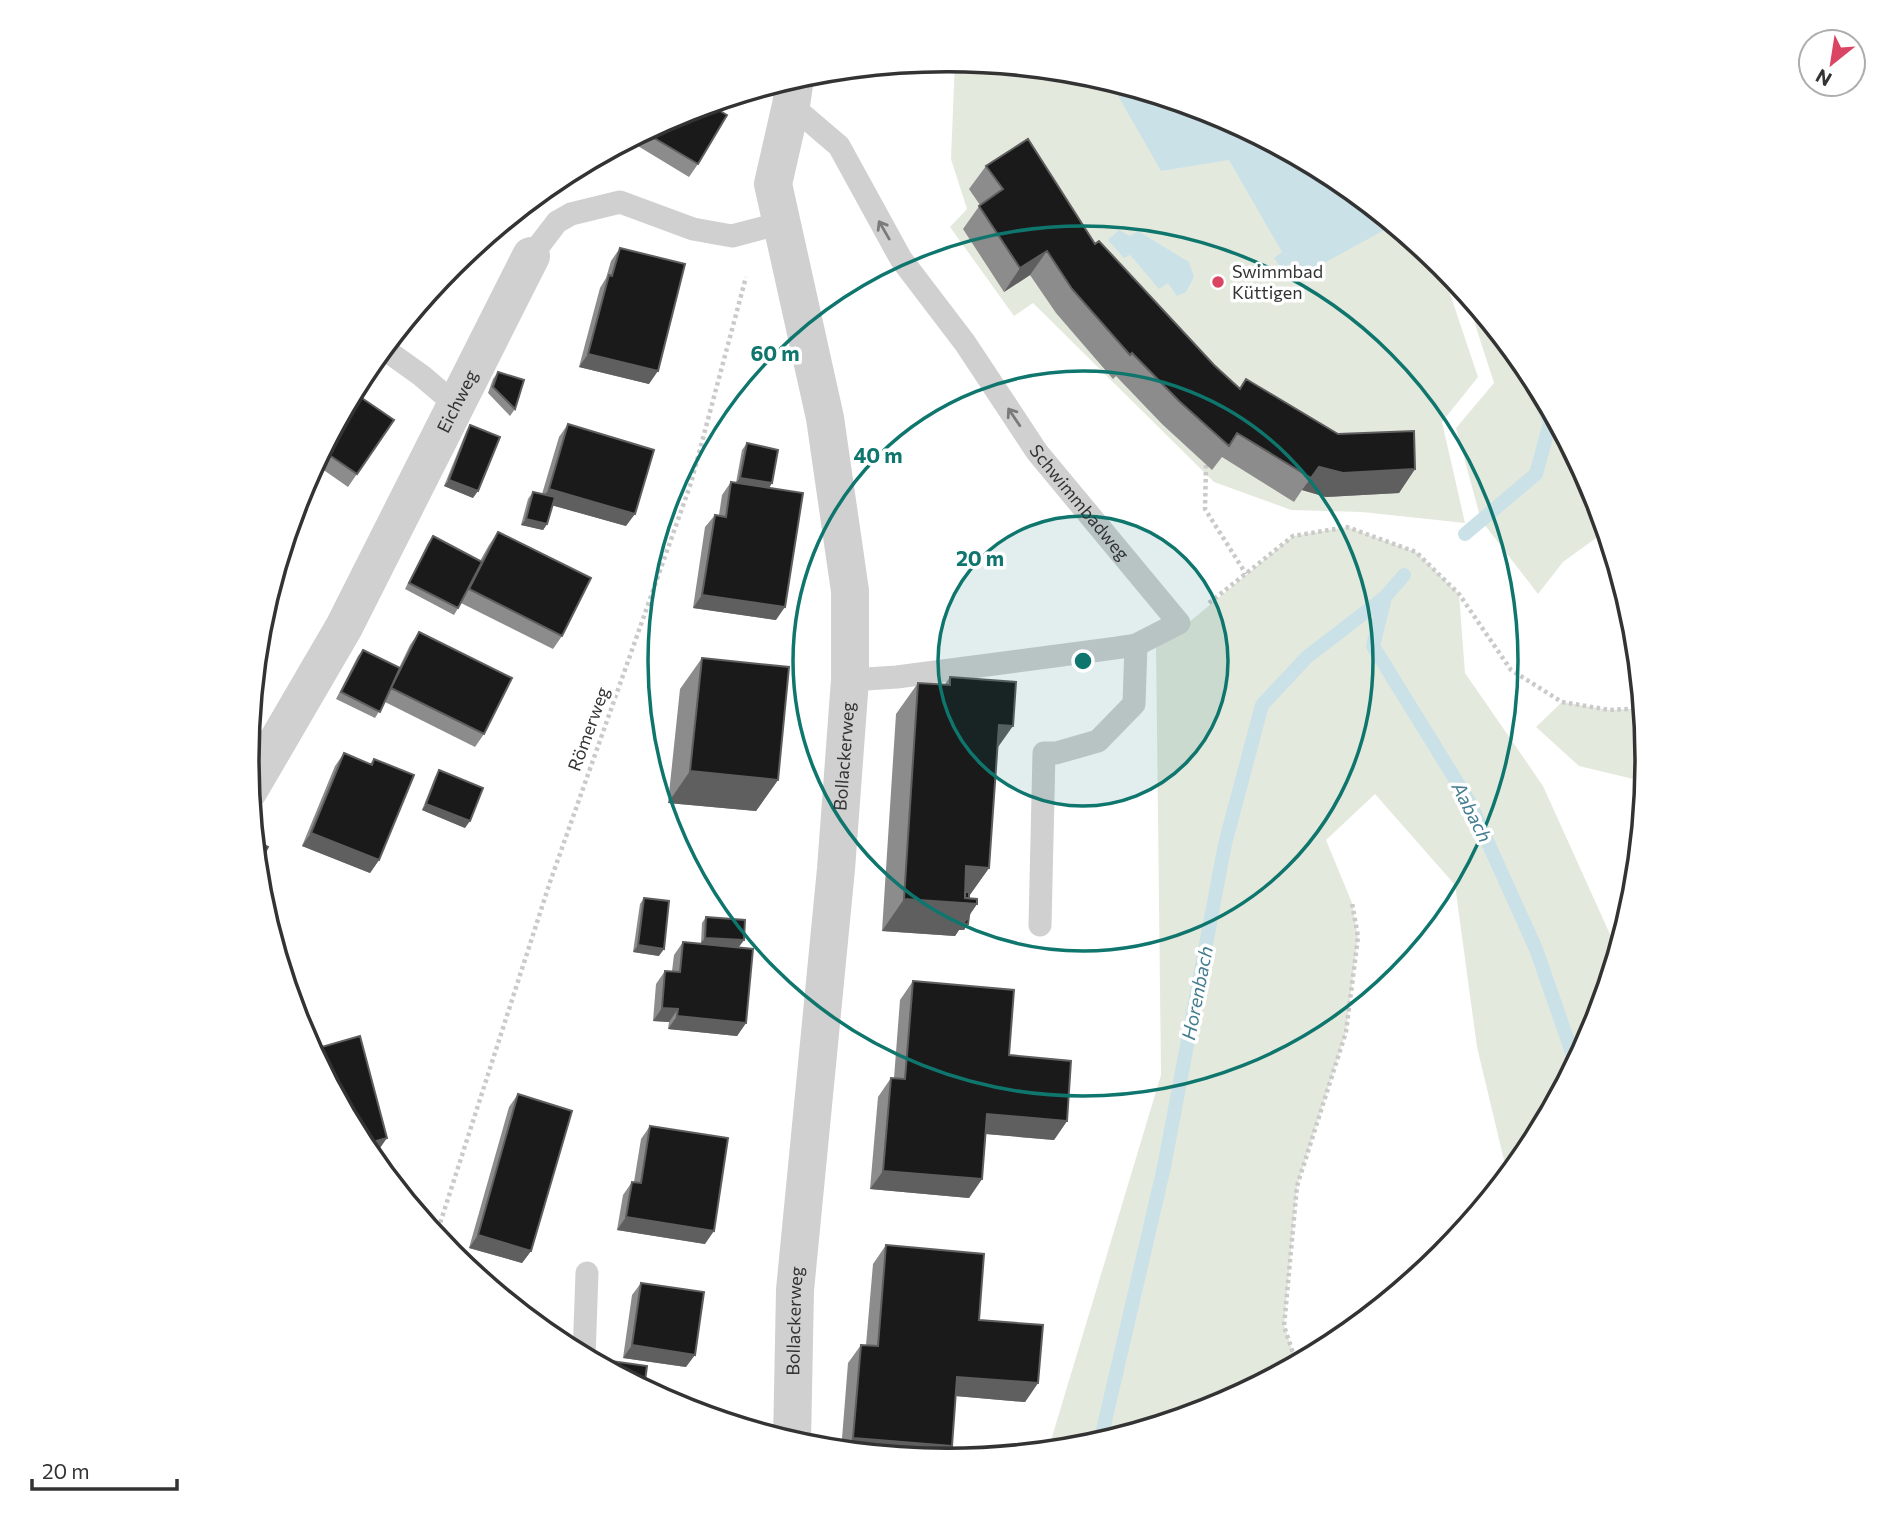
<svg xmlns="http://www.w3.org/2000/svg" width="1895" height="1521" font-family="Commissioner,sans-serif">
	<style>
		.green { fill: #e4e9dd }
		.water { fill: #cbe1e8 }
		.lines { fill: none; stroke-linecap: round; stroke-linejoin: round }
		.stream { stroke: #cbe1e8; stroke-width: 14 }
		.path { stroke: #cacaca; stroke-width: 4.5; stroke-dasharray: 3.5 3.5; stroke-linecap: butt }
		.service { stroke: #d0d0d0; stroke-width: 23 }
		.minor { stroke: #d0d0d0; stroke-width: 38 }
		.wall { fill: #8c8c8c }
		.shaded-wall { fill: #5f5f5f }
		.building { fill: #1a1a1a; stroke: #5f5f5f; stroke-width: 2 }
		.oneway { stroke: #7a7a7a }
		.ring { fill: none; stroke: #0f766e; stroke-width: 3.5 }
		.poi-dot { fill: #da4563; stroke: #fff; stroke-width: 2.5 }
		.labels { text-anchor: middle; stroke-width: 7; stroke-linejoin: round; paint-order: stroke }
		.poi-label { font-size: 18px; fill: #333; stroke: #fff; text-anchor: start }
		.street-label { font-size: 18px; fill: #333; stroke: #fff }
		.water-label { font-size: 19px; font-style: italic; fill: #457d90; stroke: #fff }
		.rim { fill: none; stroke: #333; stroke-width: 3.5 }
		.centre { fill: #0f766e; stroke: #fff; stroke-width: 3.5 }
		.ring-label { font-size: 21px; text-anchor: middle; font-weight: bold; fill: #0f766e; stroke: #fff; stroke-width: 7; stroke-linejoin: round; paint-order: stroke }
	</style>
	<rect width="100%" height="100%" fill="#fff"/>
	<path class="green" d="M955 60 1085 73 1216 113 1337 178 1439 261 1478 377 1442 422 1465 523 1362 512 1291 510 1214 482 1033 303 1014 316 950 227 967 209 951 159Z
		M1464 290 1531 371 1595 493 1607 530 1563 562 1538 594 1481 520 1456 428 1494 383Z
		M1347 527 1416 552 1459 594 1465 673 1543 786 1618 952 1595 1029 1530 1150 1508 1177 1477 1047 1455 885 1375 794 1326 840 1352 903 1358 937 1346 1032 1297 1186 1284 1325 1297 1365 1215 1408 1084 1448 1045 1452 1049 1447 1161 1075 1156 644 1176 633 1293 536Z
		M1562 702 1610 710 1643 708 1648 761 1646 782 1579 766 1536 727Z"/>
	<path class="water" d="M1109 80 1216 113 1337 178 1385 217 1390 227 1291 281 1274 258 1282 252 1229 160 1161 171Z
		M1119 230 1130 236 1138 231 1189 262 1194 277 1186 292 1177 296 1168 283 1159 289 1130 255 1124 258 1108 240Z"/>
	<g class="lines">
		<path class="stream" d="M1465 534 1536 474 1550 423 1532 374
			M1404 575 1385 597 1373 646 1470 803 1536 949 1576 1064
			M1100 1443 1164 1167 1225 844 1262 705 1307 657 1385 597"/>
		<path class="path" d="M1206 465 1205 509 1246 574
			M1209 603 1293 536 1347 527 1416 552 1459 594 1511 670 1562 702 1610 710 1643 708
			M436 1236 550 882 691 483 746 277
			M1297 1365 1284 1326 1297 1186 1346 1032 1358 937 1352 903"/>
		<g class="service">
			<path id="s1" d="M791 105 839 146 901 259 965 343 1037 452 1179 623 1136 645 1116 648 897 677 850 680"/>
			<path d="M531 256 557 222 571 214 620 202 693 229 732 236 782 223"/>
			<path d="M383 348 422 376 456 405"/>
			<path d="M1040 925 1044 753H1056L1098 741 1134 704 1136 645"/>
			<path d="M584 1357 587 1273"/>
		</g>
		<g class="minor">
			<path id="s2" d="M249 790 344 627 531 256"/>
			<path id="s3" d="M792 1442 795 1290 836 869 850 680V591L825 418 773 184 791 105 795 78"/>
		</g>
	</g>
	<path class="wall" d="M680 113 698 164 689 177 628 140Z
		M986 166 1095 244 1214 365 1240 388 1415 469 1399 493 1326 497 1302 490 1294 502 1222 457 1212 470 1162 424 1116 376 1113 379 1056 313 1030 275 1004 292 963 229 980 205 969 189Z
		M620 248 649 384 579 367 600 288 606 278 611 261Z
		M498 372 515 409 510 416 488 393 493 379Z
		M353 392 394 420 348 487 315 464Z
		M568 424 626 526 552 505 547 524 543 530 521 525 528 499 533 492 542 494 559 437Z
		M470 425 473 498 444 486 466 432Z
		M747 443 769 488 776 620 693 608 705 527 715 515H719L722 495 731 482 736 483 742 450Z
		M498 532 562 636 553 649 461 603 454 615 405 589 428 543 433 536 480 561 489 545Z
		M419 632 484 734 475 747 385 702 375 718 336 699 358 656 363 650 399 668 410 645Z
		M702 658 778 780 756 811 668 803 680 689Z
		M950 677 997 748 989 868 969 896V898L977 904 969 916 964 930H959L955 936 882 931 896 714 918 683 945 684Z
		M344 753 370 764 374 759 379 860 370 873 302 846 335 766Z
		M439 770 465 828 422 810 435 777Z
		M644 898 659 956 633 952 640 904Z
		M706 917 739 947 719 946 746 1023 737 1036 668 1029 669 1022 653 1021 656 984 665 971H672L674 955 683 942 701 944 702 923Z
		M913 981 1009 1055 1067 1121 1054 1140 986 1134 982 1179 969 1198 870 1189 878 1097 891 1078H894L900 1000Z
		M518 1094 531 1251 522 1263 469 1248 509 1107Z
		M650 1126 705 1244 617 1230 623 1195 632 1182H634L641 1139Z
		M886 1245 1038 1383 1025 1402 955 1396 952 1446 941 1461 841 1451 848 1363 861 1345H866L873 1264Z
		M641 1283 686 1367 623 1358 632 1295Z
		M611 1361 644 1389 606 1369Z"/>
	<path class="shaded-wall" d="M1047 251 1030 275 1004 292 1020 268Z
		M588 354 658 371 649 384 579 367Z
		M1319 467 1415 469 1399 493 1326 497 1302 490Z
		M740 478 772 483 768 490 735 484Z
		M449 480 478 491 473 498 444 486Z
		M549 489 635 514 626 526 540 502Z
		M526 519 547 524 543 530 521 525Z
		M702 595 785 607 776 620 693 608Z
		M999 725 1013 726 991 757Z
		M690 771 778 780 756 811 668 803Z
		M426 804 470 821 465 828 422 810Z
		M311 833 379 860 370 873 302 846Z
		M966 866 989 868 967 899 949 897Z
		M904 899 977 904 963 924H968L964 930H959L955 936 882 931Z
		M705 938 744 940 739 947 700 944Z
		M638 945 664 949 659 956 633 952Z
		M662 1008 678 1009 669 1022 653 1021Z
		M677 1016 746 1023 737 1036 668 1029Z
		M987 1114 1067 1121 1054 1140 974 1133Z
		M387 1138 378 1151 368 1154 362 1145Z
		M883 1171 982 1179 969 1198 870 1189Z
		M626 1217 714 1231 705 1244 617 1230Z
		M478 1235 531 1251 522 1263 469 1248Z
		M632 1345 695 1355 686 1367 623 1358Z
		M957 1377 1038 1383 1025 1402 944 1395Z
		M853 1438 952 1446 941 1461 844 1451Z"/>
	<path class="building" d="M708 104 727 115 698 164 644 132 680 113Z
		M1028 139 1095 244 1099 241 1214 365 1240 389 1246 379 1338 434 1414 431 1415 469 1343 473 1319 467 1311 478 1237 433 1229 446 1179 401 1132 353 1130 355 1072 289 1047 251 1020 268 979 206 1003 189 986 166Z
		M620 248 685 264 658 371 588 354 609 275 612 276Z
		M498 372 524 380 515 409 493 387Z
		M353 392 394 420 357 474 322 450Z
		M568 424 654 450 635 514 549 489Z
		M470 425 500 437 478 491 449 480Z
		M747 443 778 450 772 483 740 478Z
		M731 482 803 493 785 607 702 595 715 515 726 517Z
		M533 492 555 497 547 524 526 519Z
		M498 532 591 578 562 636 469 589Z
		M433 536 482 562 458 608 409 583Z
		M419 632 512 678 484 734 391 688Z
		M363 650 400 668 380 712 341 692Z
		M702 658 789 667 778 780 690 771Z
		M950 677 1016 682 1013 726 999 725 989 868 966 866 965 898 977 899V904L904 899 918 683 950 685Z
		M344 753 372 765 374 759 414 775 379 860 311 833Z
		M439 770 483 788 470 821 426 804Z
		M254 840 268 847 257 867Z
		M965 892H969V898H965Z
		M644 898 669 901 664 949 638 945Z
		M969 916 968 924H963Z
		M706 917 745 920 744 940 705 938Z
		M683 942 753 949 746 1023 677 1016 678 1009 662 1008 665 971 680 972Z
		M913 981 1014 990 1009 1055 1071 1061 1067 1121 987 1114 982 1179 883 1171 891 1078 905 1079Z
		M360 1036 387 1138 362 1145 311 1050Z
		M518 1094 572 1111 531 1251 478 1235Z
		M650 1126 728 1138 714 1231 626 1217 632 1182 641 1183Z
		M886 1245 984 1254 979 1320 1043 1325 1038 1383 957 1377 952 1446 853 1438 861 1345 878 1346Z
		M641 1283 704 1292 695 1355 632 1345Z
		M523 1315 536 1317V1325Z
		M611 1361 647 1366 644 1389 610 1371Z"/>
	<defs><path id="oneway-shaft" d="M-6 0H5M1.5-3L5.5 0L1.5 3" fill="none" stroke-width="1.6" stroke-linecap="round" stroke-linejoin="round" transform="scale(1.75)"/></defs>
	<g class="oneway">
		<use href="#oneway-shaft" transform="translate(884 230) rotate(-120)"/>
		<use href="#oneway-shaft" transform="translate(1014 417) rotate(-124)"/>
	</g>
	<circle cx="1083" cy="661" r="145" fill="#0f766e" fill-opacity=".12"/>
	<g class="ring">
		<circle cx="1083" cy="661" r="145"/>
		<circle cx="1083" cy="661" r="290"/>
		<circle cx="1083" cy="661" r="435"/>
	</g>
	<circle class="poi-dot" cx="1218" cy="282" r="7"/>
	<g class="labels">
		<g class="poi-label">
			<text x="1232" y="278">Swimmbad<tspan x="1232" dy="21">Küttigen</tspan></text>
		</g>
		<g class="street-label">
			<text dy="6" stroke="none"><textPath href="#s2" startOffset="441">Eichweg</textPath></text>
			<text dy="6" stroke="none"><textPath href="#s1" startOffset="494">Schwimmbadweg</textPath></text>
			<text transform="translate(589 729) rotate(-70)" y="6">Römerweg</text>
			<text dy="6" stroke="none"><textPath href="#s3" startOffset="688">Bollackerweg</textPath></text>
			<text dy="6" stroke="none"><textPath href="#s3" startOffset="121">Bollackerweg</textPath></text>
		</g>
		<g class="water-label">
			<text transform="translate(1472 812) rotate(63)" y="7">Aabach</text>
			<text transform="translate(1197 993) rotate(-79)" y="7">Horenbach</text>
		</g>
	</g>
	<path d="M0 0H1895V1521H0ZM259 760a688 688 0 1 1 1376 0a688 688 0 1 1-1376 0Z" fill="#fff" fill-rule="evenodd"/>
	<path class="rim" d="M259 760a688 688 0 1 1 1376 0a688 688 0 1 1-1376 0Z"/>
	<circle cx="1083" cy="661" r="10" class="centre"/>
	<g class="ring-label">
		<text x="775" y="361">60 m</text>
		<text x="878" y="463">40 m</text>
		<text x="980" y="566">20 m</text>
	</g>
	<g transform="translate(1832 63) rotate(210)"><circle r="33" fill="#ffffff" stroke="#adadad" stroke-width="2"/>
	<path d="M0-5L12 26L0 18L-12 26Z" fill="#da4563"/>
	<text y="-10" font-size="19" font-weight="bold" text-anchor="middle" fill="#333333">N</text>
	</g>
	<path d="M32 1479v10h145v-10" fill="none" stroke="#333333" stroke-width="3.5"/>
	<text x="42" y="1479" font-size="21" fill="#333333" stroke="#ffffff" stroke-width="5" paint-order="stroke">20 m</text>
</svg>
